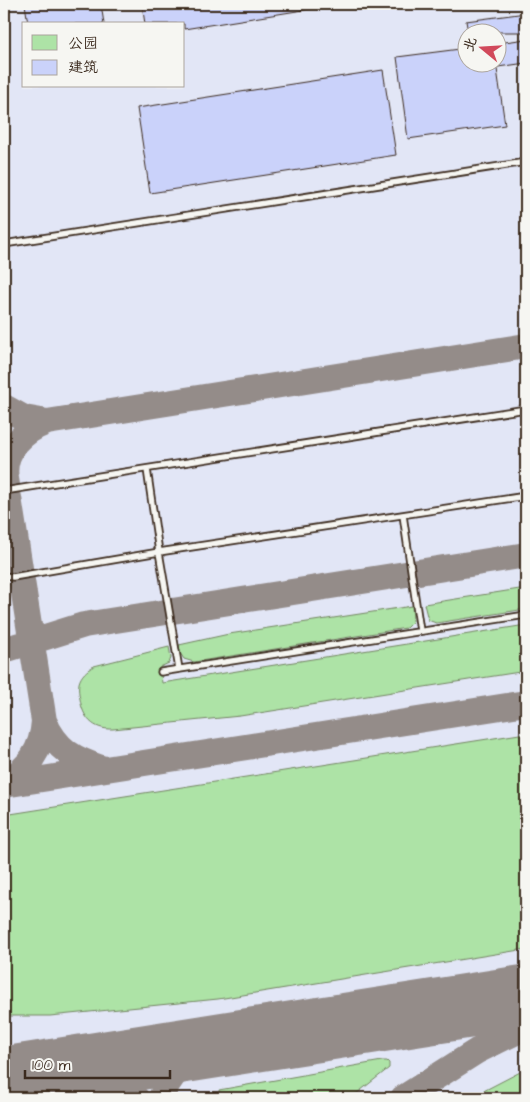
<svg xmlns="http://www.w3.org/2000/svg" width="530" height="1102" font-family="'Architects Daughter','LXGW WenKai TC',sans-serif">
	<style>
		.built { fill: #e2e6f6; fill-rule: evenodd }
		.green { fill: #ade3a6; stroke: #748662 }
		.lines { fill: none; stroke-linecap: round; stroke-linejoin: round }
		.taxiway { stroke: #948c89; stroke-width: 26 }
		.runway { stroke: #948c89; stroke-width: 65 }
		.building { fill: #cad2fa; stroke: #3b2a1e }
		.lane-casing { stroke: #3b2a1e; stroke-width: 9 }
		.lane { stroke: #f6f6f2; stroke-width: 5.5 }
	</style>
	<rect width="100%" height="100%" fill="#edeff4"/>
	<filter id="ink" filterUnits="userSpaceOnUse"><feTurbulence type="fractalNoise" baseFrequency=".02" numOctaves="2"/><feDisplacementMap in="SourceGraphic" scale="10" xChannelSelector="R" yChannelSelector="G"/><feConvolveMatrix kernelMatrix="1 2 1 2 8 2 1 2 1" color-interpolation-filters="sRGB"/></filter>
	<g filter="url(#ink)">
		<path class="built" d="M4 4H526V1098H4ZM24 24H184V86H24ZM468 32H498V62H468Z"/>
		<path class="green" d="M526 588V609L436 623 428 620 424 604Z
			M412 606 413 621 406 628 194 662 184 659 180 653 179 645 229 634Z
			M526 625V671L240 716 113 729C93 730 83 718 80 699 79 694 78 689 79 683 81 675 87 670 94 666L169 647 171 658 169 663 160 667 162 683Z
			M526 733V949L218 999 50 1016H4V815Z
			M382 1061H387L389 1063V1068L351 1098H220L219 1090Z
			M526 1069V1098H470Z"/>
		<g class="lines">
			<path class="taxiway" d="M4 407 24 418 47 422
				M4 466 44 721C42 753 28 766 4 785
				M6 479C1 451 23 431 47 422L526 346
				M4 650 84 625 526 555
				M44 721C57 751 74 759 104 769
				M4 785 526 703
				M338 1026 387 1022 453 1020 526 1025
				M4 1059 103 1057
				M84 1071C105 1075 121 1084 136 1098
				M10 1098C78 1072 145 1058 216 1046
				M161 1098C169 1076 185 1060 206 1050
				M403 1098 477 1051 526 1027"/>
			<path class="runway" d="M4 1079 526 997"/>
		</g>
		<path class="building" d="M25 4H101L104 24H28Z
			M142 4H316V8L184 29V24H145Z
			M526 13V32H468L466 21Z
			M526 39V63L498 67V43Z
			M468 48V62H496L505 125 408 139 397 57Z
			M383 70 396 155 150 193 137 108Z"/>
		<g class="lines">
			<defs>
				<path id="lane" d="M4 244 526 162
					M147 469 159 552 179 669
					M4 491 526 409
					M403 515 420 631
					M4 576 13 577 159 552 526 496
					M161 672 526 615"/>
			</defs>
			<use href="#lane" class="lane-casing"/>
			<use href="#lane" class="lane"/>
		</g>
	</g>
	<rect width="530" height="1102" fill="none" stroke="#f6f6f2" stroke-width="20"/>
	<rect x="10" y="10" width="510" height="1082" fill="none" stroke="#3b2a1e" stroke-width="2" filter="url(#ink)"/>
	<rect x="22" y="22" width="162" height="65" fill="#f6f6f2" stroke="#aba49d"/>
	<rect x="32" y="35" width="25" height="15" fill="#ade3a6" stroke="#aba49d"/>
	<text x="68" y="48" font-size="15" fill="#3b2a1e">公园</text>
	<rect x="32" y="60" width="25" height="15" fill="#cad2fa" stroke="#aba49d"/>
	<text x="68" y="72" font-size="15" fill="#3b2a1e">建筑</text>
	<g transform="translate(482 48) rotate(288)"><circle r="24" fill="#f6f6f2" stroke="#aba49d"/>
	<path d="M0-4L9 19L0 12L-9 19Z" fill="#d1495b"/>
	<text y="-8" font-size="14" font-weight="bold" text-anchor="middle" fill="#3b2a1e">北</text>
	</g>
	<path d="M25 1070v8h145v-8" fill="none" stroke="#3b2a1e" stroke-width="2.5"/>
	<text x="32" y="1070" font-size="15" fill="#3b2a1e" stroke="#f6f6f2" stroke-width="4" paint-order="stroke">100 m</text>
</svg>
